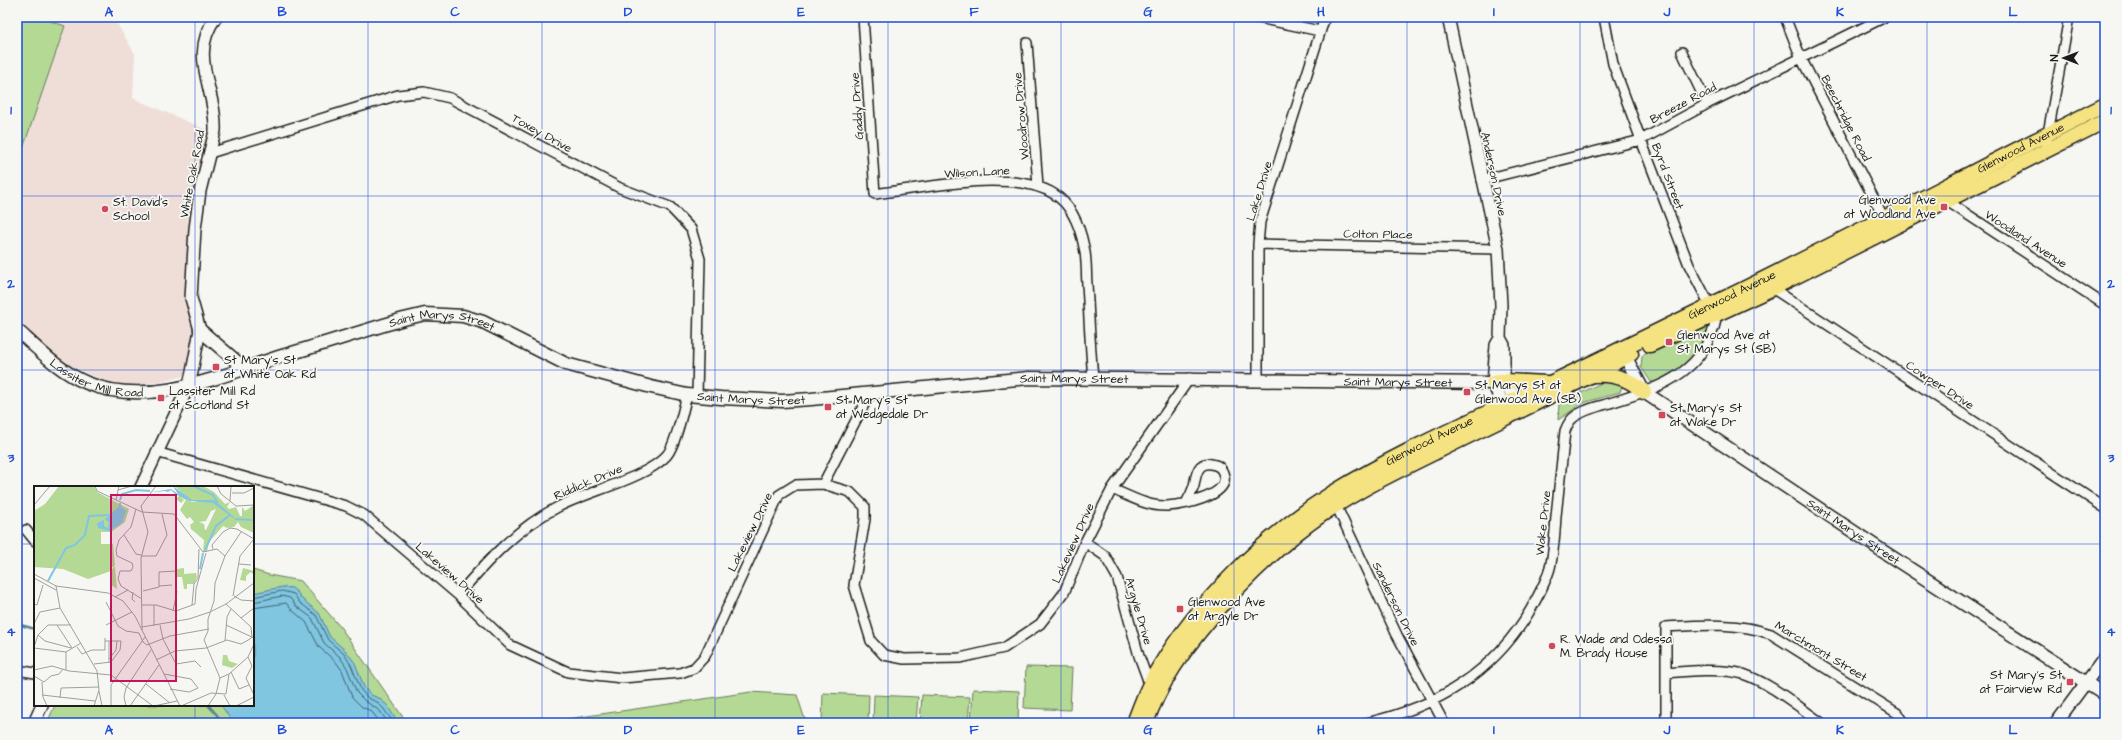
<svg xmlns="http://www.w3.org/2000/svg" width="2122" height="740" font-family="'Architects Daughter',sans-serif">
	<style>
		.built { fill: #efded8 }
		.green { fill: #b4d995; stroke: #687a58 }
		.water { fill: #80c6e1; stroke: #588292 }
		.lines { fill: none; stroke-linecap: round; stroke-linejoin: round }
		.shore { stroke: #44606b; stroke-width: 1 }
		.stream { stroke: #588292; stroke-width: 2.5 }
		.minor-casing { stroke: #1c1c1c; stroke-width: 12 }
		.tertiary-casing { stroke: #1c1c1c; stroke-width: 14 }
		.secondary-casing { stroke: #1c1c1c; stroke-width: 15 }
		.primary-casing { stroke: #1c1c1c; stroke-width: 17 }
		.minor { stroke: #f6f6f2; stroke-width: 9 }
		.tertiary { stroke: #f6f6f2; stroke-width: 11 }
		.secondary { stroke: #f6f6f2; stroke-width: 12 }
		.primary { stroke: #f5e382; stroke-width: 14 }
		.grid { fill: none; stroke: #1d4ed8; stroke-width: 1; stroke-opacity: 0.55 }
		.poi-dot { fill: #d1495b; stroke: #f6f6f2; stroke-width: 1.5 }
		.labels { text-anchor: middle; stroke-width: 3.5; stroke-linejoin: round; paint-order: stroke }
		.street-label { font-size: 12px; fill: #1c1c1c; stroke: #f6f6f2 }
		.poi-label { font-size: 12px; fill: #1c1c1c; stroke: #f6f6f2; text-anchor: start }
		.inset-river { fill: none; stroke: #80c6e1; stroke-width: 2 }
		.inset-road { fill: none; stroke: #9f9f9c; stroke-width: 1 }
		.view { fill: #c2185b; fill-opacity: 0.15; stroke: #c2185b; stroke-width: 2 }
		.inset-edge { fill: none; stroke: #1c1c1c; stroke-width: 2 }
		.neatline { fill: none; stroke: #1d4ed8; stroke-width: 1.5 }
		.grid-label { font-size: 13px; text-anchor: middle; font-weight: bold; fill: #1d4ed8 }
	</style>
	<rect width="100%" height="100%" fill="#f6f6f2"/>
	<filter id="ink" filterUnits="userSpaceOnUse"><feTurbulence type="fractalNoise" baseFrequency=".025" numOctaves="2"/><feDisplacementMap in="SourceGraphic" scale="8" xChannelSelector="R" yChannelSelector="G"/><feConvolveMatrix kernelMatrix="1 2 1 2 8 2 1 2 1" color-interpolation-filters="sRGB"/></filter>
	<g filter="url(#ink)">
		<path class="built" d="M17 17H113L135 54 133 98 209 131 197 181 190 236 186 293 193 332V342L185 376 148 384 123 385 102 380 68 365 17 321Z"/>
		<path class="green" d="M17 17H39L65 26 20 157 17 156Z
			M1706 324H1709L1711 330C1700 347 1675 384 1651 382L1641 367 1642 357 1645 353Z
			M1607 380 1623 384 1620 392 1583 403 1558 420 1559 404Z
			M253 570 269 575 301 581 341 628 407 723H47L55 705H253Z
			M1026 667 1072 668 1070 710 1024 708Z
			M973 689 1019 691 1018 723H971Z
			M751 692 797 695 806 723H559L560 720Z
			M823 693 869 695 868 723H822Z
			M874 695 918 697 916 723H873Z
			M922 695 970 697 968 723H920Z"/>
		<path class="water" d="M282 587 292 588 297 592 302 599 319 613 330 637 346 651 355 663 364 687 371 695 379 698 387 705 398 723H233L221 705H253V593Z"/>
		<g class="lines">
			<path class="shore" d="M253 597 282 591 294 594 299 602 316 615 328 640 344 654 351 665 361 690 368 698 377 702 383 708 394 723
				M253 602 282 596 290 598 296 606 312 618 324 643 340 657 347 668 357 693 365 701 380 711 388 723
				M253 608 286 603 292 610 306 622 319 647 335 661 342 670 352 697 362 707 371 711 381 723"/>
			<path class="stream" d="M17 624 35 629
				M208 705 217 715 221 723"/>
			<defs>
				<path id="minor" d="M863 17 875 194C922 188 1013 168 1054 194 1072 205 1080 227 1084 247 1087 259 1086 272 1087 284 1089 315 1090 346 1093 378
					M1254 17 1320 31
					M1785 17 1801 58 1886 222
					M1027 43 1038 186
					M1682 52 1707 104
					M2045 150 2069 17
					M210 153 398 95 424 92 450 98 620 188 670 207 691 229 700 259 697 396
					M1482 180 1641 140 1709 103 1885 17
					M1944 199 2105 305
					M1258 244 1498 249
					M1769 286 2105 508
					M1258 379V244L1260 222 1325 17
					M156 452 346 506 364 515 458 595 510 645 568 672 622 678 680 673 694 668 705 656 779 495 795 485 823 484 850 492 865 507V519L854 585 871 641 884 655 904 659 960 658 1004 648 1040 624 1064 593 1085 542 1112 489 1190 378
					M823 484 869 395
					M1112 489C1129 496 1148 507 1167 506 1182 505 1228 497 1224 476 1223 471 1220 466 1215 465 1198 459 1196 474 1194 486 1192 492 1189 498 1186 503
					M1334 501 1397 635 1444 723
					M26 530 35 541
					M1085 542 1105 556 1117 577 1139 656 1150 686
					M458 595C488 560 517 528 558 507 588 491 646 479 667 455 676 444 683 410 687 395
					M17 670 35 673
					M1666 673C1688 671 1722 668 1743 674 1772 684 1797 706 1822 723
					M1366 723C1437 707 1494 673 1531 609 1538 596 1546 582 1550 568 1554 551 1555 533 1556 516 1559 488 1562 460 1565 431 1566 428 1568 424 1570 421 1577 412 1593 408 1603 405 1643 393 1691 381 1709 339 1713 331 1717 323 1715 315L1689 265 1641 140 1613 64 1604 17
					M1666 723V627C1702 625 1737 622 1771 634L1897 713 1905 723"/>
				<path id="tertiary" d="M1448 17 1498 249 1501 305 1500 338 1504 345V375L1506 381
					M1493 383 1496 345 1500 338
					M141 487 189 385 192 372 200 330 191 298 195 229 200 191 215 131C217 90 187 56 216 17
					M34 723 42 705
					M2056 723 2105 657"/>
				<g id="secondary">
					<path id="s1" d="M17 330C39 350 60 372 87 383 150 409 222 375 282 356 323 344 363 331 404 319L425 314 463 316 483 322 566 364 651 387 687 395 721 398 782 401 811 399 1029 378 1493 383 1508 414"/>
					<path d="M200 330 244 368"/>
					<path id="s2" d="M1622 350 1644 392 1884 552 2105 695"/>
					<path d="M1506 381 1518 408"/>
				</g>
				<g id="primary">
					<path d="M1650 345 1771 289 2105 121"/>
					<path d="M1594 375C1614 373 1630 379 1644 392"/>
					<path d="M1493 383 1506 381 1547 383"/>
					<path id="s3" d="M1134 723C1141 705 1147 686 1158 669 1198 602 1265 536 1331 494 1392 456 1459 426 1525 395 1591 364 1656 332 1721 300 1850 237 1977 169 2105 105"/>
					<path d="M1146 723C1160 683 1183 651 1210 619 1235 589 1266 559 1297 533 1339 499 1389 475 1438 451 1502 419 1568 389 1631 354"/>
				</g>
			</defs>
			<use href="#minor" class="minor-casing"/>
			<use href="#tertiary" class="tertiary-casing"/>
			<use href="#secondary" class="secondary-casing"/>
			<use href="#primary" class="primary-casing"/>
			<use href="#minor" class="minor"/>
			<use href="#tertiary" class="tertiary"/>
			<use href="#secondary" class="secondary"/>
			<use href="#primary" class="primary"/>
		</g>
	</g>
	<path class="grid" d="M195 17V487M368 17V723M542 17V723M715 17V723M888 17V723M1061 17V723M1234 17V723M1407 17V723M1580 17V723M1754 17V723M1927 17V723M17 196H2105M17 370H2105M17 544H35M253 544H2105M195 705V723"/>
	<g class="poi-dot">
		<rect x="1940" y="203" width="8" height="8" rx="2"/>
		<circle cx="105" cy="209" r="4"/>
		<rect x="1665" y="338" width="8" height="8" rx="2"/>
		<rect x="212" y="363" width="8" height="8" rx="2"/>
		<rect x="1463" y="388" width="8" height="8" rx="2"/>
		<rect x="157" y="394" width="8" height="8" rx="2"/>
		<rect x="824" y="403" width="8" height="8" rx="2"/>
		<rect x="1658" y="411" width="8" height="8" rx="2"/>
		<rect x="1176" y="605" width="8" height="8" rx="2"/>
		<circle cx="1552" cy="646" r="4"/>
		<rect x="2066" y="678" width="8" height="8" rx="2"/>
	</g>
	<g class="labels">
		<g class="street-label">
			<text transform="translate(1683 103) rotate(-28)" y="4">Breeze Road</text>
			<text transform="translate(857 106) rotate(-94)" y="4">Gaddy Drive</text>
			<text transform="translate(1021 116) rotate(-95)" y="4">Woodrow Drive</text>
			<text transform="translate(1846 118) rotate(63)" y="4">Beechridge Road</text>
			<text transform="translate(542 133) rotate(29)" y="4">Toxey Drive</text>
			<text dy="4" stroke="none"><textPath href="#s3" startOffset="1079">Glenwood Avenue</textPath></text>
			<text transform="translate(977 172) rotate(-3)" y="4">Wilson Lane</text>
			<text transform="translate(192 174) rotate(-79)" y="4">White Oak Road</text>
			<text transform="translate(1494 174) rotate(78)" y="4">Anderson Drive</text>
			<text transform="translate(1668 176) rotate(69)" y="4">Byrd Street</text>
			<text transform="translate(1259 191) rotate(-73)" y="4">Lake Drive</text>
			<text transform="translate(1378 234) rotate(1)" y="4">Colton Place</text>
			<text transform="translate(2026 239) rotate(33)" y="4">Woodland Avenue</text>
			<text dy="4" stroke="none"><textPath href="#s3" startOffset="755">Glenwood Avenue</textPath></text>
			<text dy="4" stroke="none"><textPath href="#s1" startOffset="456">Saint Marys Street</textPath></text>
			<text dy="4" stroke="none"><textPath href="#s1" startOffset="96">Lassiter Mill Road</textPath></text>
			<text dy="4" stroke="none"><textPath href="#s1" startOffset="1104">Saint Marys Street</textPath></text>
			<text dy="4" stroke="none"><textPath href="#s1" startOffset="1428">Saint Marys Street</textPath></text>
			<text transform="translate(1940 385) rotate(33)" y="4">Cowper Drive</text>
			<text dy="4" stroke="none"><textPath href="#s1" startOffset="780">Saint Marys Street</textPath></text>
			<text dy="4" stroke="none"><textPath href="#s3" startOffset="419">Glenwood Avenue</textPath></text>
			<text transform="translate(588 482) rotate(-23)" y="4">Riddick Drive</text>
			<text transform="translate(1543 523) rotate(-84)" y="4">Wake Drive</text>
			<text transform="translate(750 532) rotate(-64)" y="4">Lakeview Drive</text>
			<text dy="4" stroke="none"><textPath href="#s2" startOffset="299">Saint Marys Street</textPath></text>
			<text transform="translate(1073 543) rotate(-66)" y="4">Lakeview Drive</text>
			<text transform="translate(450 573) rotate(41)" y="4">Lakeview Drive</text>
			<text transform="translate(1396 604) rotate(64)" y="4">Sanderson Drive</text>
			<text transform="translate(1139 611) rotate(74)" y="4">Argyle Drive</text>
			<text transform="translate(1821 651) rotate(31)" y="4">Marchmont Street</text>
		</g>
		<g class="poi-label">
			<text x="1936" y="204" text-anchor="end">Glenwood Ave<tspan x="1936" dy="14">at Woodland Ave</tspan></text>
			<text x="113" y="206">St. David's<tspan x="113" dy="14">School</tspan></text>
			<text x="1677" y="339">Glenwood Ave at<tspan x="1677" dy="14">St Marys St (SB)</tspan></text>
			<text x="224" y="364">St Mary's St<tspan x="224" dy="14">at White Oak Rd</tspan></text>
			<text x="1475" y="389">St Marys St at<tspan x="1475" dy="14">Glenwood Ave (SB)</tspan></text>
			<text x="169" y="395">Lassiter Mill Rd<tspan x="169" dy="14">at Scotland St</tspan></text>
			<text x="836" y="404">St Mary's St<tspan x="836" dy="14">at Wedgedale Dr</tspan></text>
			<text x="1670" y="412">St Mary's St<tspan x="1670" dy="14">at Wake Dr</tspan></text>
			<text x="1188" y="606">Glenwood Ave<tspan x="1188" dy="14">at Argyle Dr</tspan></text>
			<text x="1560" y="643">R. Wade and Odessa<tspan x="1560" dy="14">M. Brady House</tspan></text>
			<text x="2062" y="679" text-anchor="end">St Mary's St<tspan x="2062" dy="14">at Fairview Rd</tspan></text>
		</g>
	</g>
	<g transform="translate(34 486)">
		<rect width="220" height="220" fill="#f6f6f2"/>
		<path d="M25 0H60L63 6 95 23 91 36 87 39 77 46H67V58H79L81 79 77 85 54 93 29 83 0 81V25L11 18ZM141 0H169L180 6 191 18 196 16 193 21 195 23 202 21 206 30H208V21L211 25 220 19V47L207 41 204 36 200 41 193 42 189 40 175 56 173 66H169L170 54 157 43 156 39 160 36 156 31 153 33 146 24 152 14 146 11 150 14 147 17 142 13 146 9 158 16H164L154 13ZM182 23 172 44H171L170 38 165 36 172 35 177 25ZM78 81H81L83 103 76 98ZM150 82V88L162 87 163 91 160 98H153V103H150L148 91H143V83ZM209 82 220 85 219 88 217 86 212 90V95L206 94ZM189 169H193L195 175 204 178 198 182 188 179Z" fill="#b4d995" fill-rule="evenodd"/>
		<path d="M139 0 158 14H180L201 32 217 33 220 35 202 34 179 17 156 15 141 8 137 4 134 6 131 5 121 6H119L137 3 144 8ZM87 21 92 25 88 37 75 45 64 42 63 37 70 34V40L74 42 75 37 71 33Z" fill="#80c6e1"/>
		<path class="inset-river" d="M159 0 179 9 184 17M86 14 88 8 102 4 116 5M171 64 182 40 196 29M166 83 169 67M14 95 32 62 41 59 51 49 55 30 77 29 86 21V17"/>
		<path class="inset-road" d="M61 0 63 5 108 26 140 28 169 66 183 63 191 70 181 97 180 115 174 133V145L170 154 186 192 182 208 174 220M183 0 187 8 202 20 220 19M84 4 98 0M198 7H210L220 2M82 14 85 0M196 15 197 0M0 19 16 0M102 23 97 41 85 54 82 64 83 70 98 77 99 81 97 85H86L84 93 87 100 108 113M90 49 102 68 107 69M179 63 178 59 189 46 196 42 203 43 220 53 206 70 199 110M107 70H122L133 49 128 28M191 70 207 46M205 78 217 79M0 88 22 100 74 107 89 115 101 130 146 220M0 92 22 104M22 100 26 122 63 185 65 204 60 220M125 100 138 99M109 105 125 101V86L143 85M200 110 207 114 220 115M81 111 94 104M98 113 101 116 98 113 99 106M72 116 84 140 92 145 105 147 109 156 113 159 136 150 175 143M0 118 3 119 9 99M108 119H122L142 125 161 118 162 103 172 67M158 119 160 98 164 92 165 63M139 125 143 105M207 132 220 122M0 138 6 126 26 122M23 139 38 162M72 139 98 126M126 139 129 153 142 178 161 175 167 181M192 139 220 152M120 140V119M108 141 155 133 176 126 192 118 220 97M108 144 107 72 114 46 107 20 122 0M4 149 11 155 37 162M75 155V177M191 155 193 131 197 123M0 161 4 149 14 139H37M43 161 48 168 58 164H71V152M0 162 32 166 47 157M214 171 218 180 212 192 220 209M75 173 82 164 83 155M122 174 141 165 172 162 193 154 207 158 216 153 218 151 217 141 192 118M60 178 77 176 86 164 87 155H71M0 184 18 180 35 185 77 189 119 220M32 184V166M197 186 205 203 215 199M130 188 157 193 164 202 155 206 136 203M0 190 10 196 17 190 25 188 29 183M186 192 195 188 214 171 220 158M8 196 9 211 13 220M112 198 136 217M65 205 68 220M8 209 61 215M190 209 196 220M26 212 27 202 65 201M77 220V199L111 151M92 220 90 211 92 202 117 164M96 220 125 179M120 220 143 215M147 220 177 207 192 208 195 188M202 220 220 211"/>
		<path class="view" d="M77 9H142V195H77Z"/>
		<rect width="220" height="220" class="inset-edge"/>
	</g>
	<rect width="2122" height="740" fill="none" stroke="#f6f6f2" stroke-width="44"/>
	<g transform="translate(2064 58) rotate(270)" stroke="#f6f6f2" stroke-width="3" paint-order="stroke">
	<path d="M0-3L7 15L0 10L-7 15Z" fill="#1c1c1c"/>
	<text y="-6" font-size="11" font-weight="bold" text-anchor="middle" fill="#1c1c1c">N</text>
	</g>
	<rect x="22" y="22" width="2078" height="696" class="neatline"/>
	<g class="grid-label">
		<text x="109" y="16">A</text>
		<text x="282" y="16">B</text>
		<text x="455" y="16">C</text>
		<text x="628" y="16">D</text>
		<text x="801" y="16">E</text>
		<text x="974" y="16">F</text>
		<text x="1148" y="16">G</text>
		<text x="1321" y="16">H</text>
		<text x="1494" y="16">I</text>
		<text x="1667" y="16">J</text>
		<text x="1840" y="16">K</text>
		<text x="2013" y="16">L</text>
		<text x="11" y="114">1</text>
		<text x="2111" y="114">1</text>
		<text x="11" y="288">2</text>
		<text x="2111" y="288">2</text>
		<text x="11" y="462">3</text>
		<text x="2111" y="462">3</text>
		<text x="11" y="636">4</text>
		<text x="2111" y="636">4</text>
		<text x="109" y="734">A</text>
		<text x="282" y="734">B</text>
		<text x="455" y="734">C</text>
		<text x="628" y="734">D</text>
		<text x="801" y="734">E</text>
		<text x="974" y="734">F</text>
		<text x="1148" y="734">G</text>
		<text x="1321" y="734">H</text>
		<text x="1494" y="734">I</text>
		<text x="1667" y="734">J</text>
		<text x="1840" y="734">K</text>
		<text x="2013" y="734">L</text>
	</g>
</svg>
